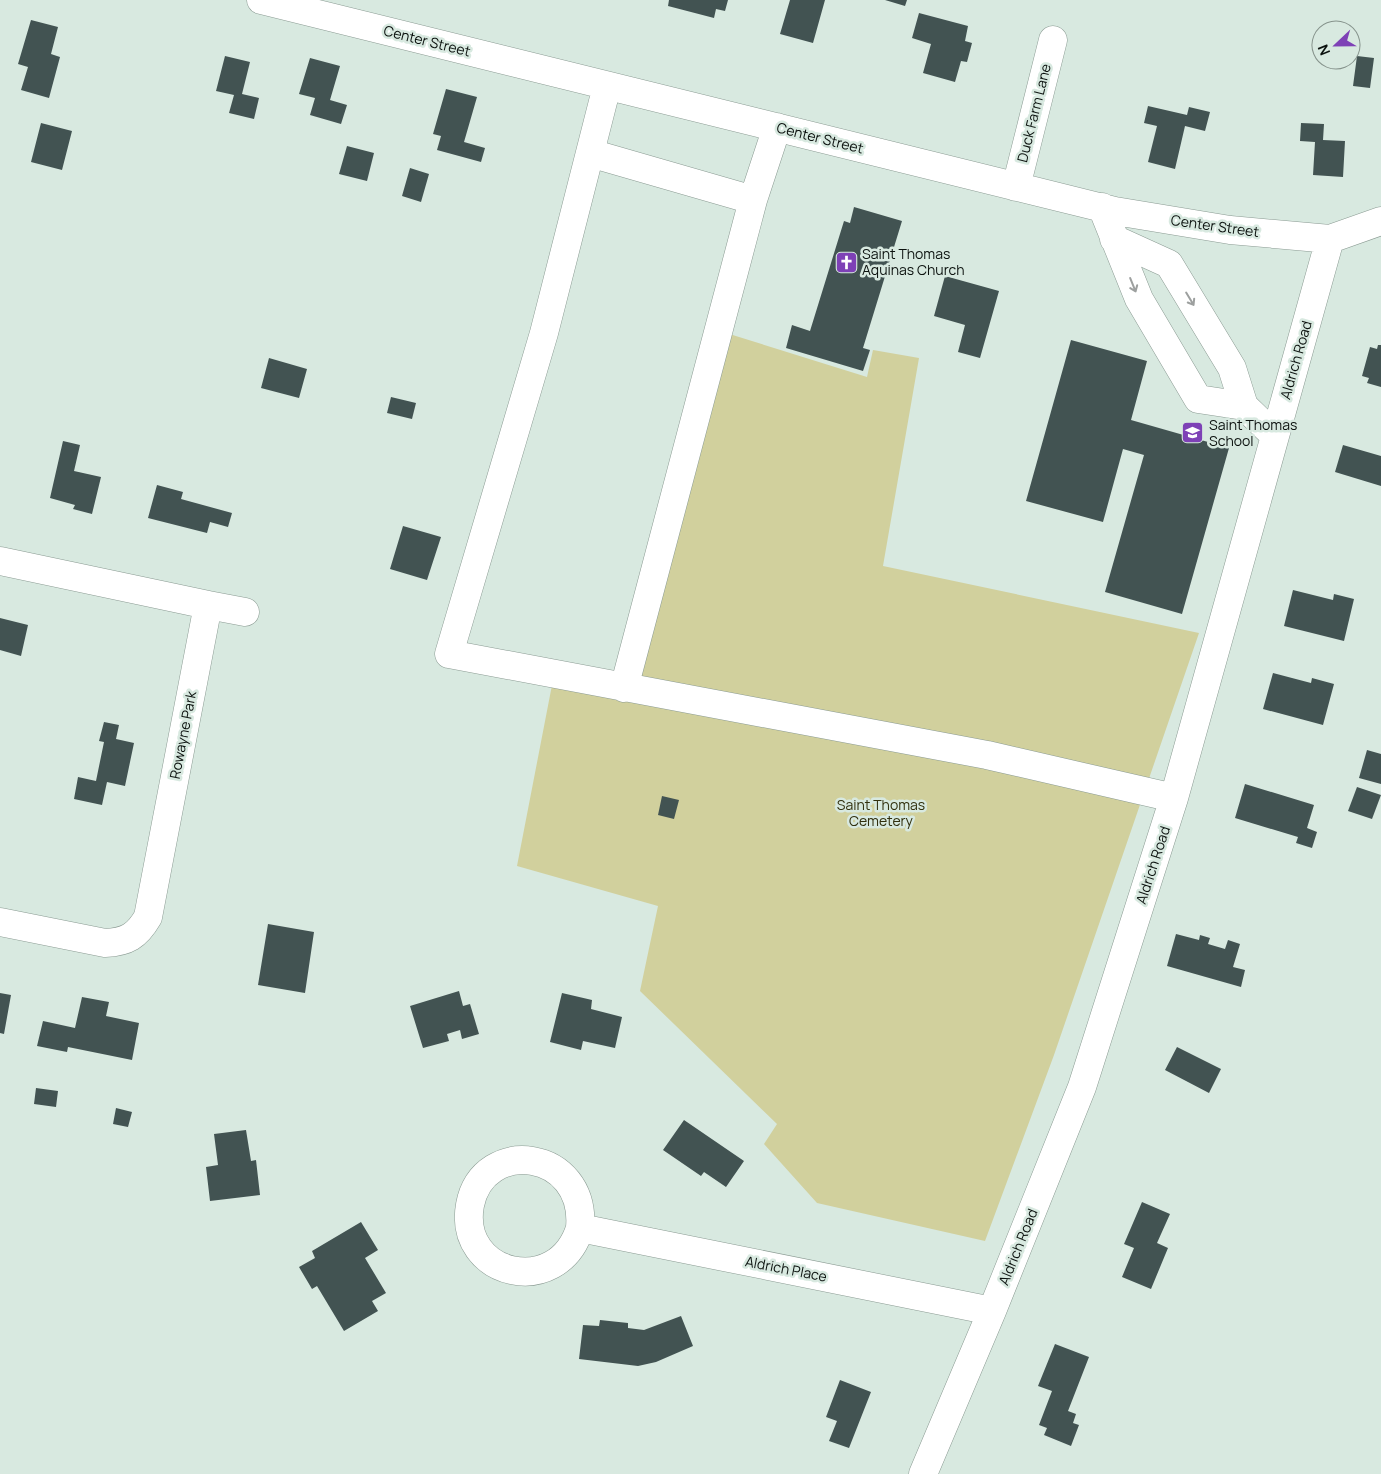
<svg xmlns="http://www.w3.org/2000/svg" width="1381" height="1474" font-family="Manrope,sans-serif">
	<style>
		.green { fill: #d1d09d }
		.building { fill: #425352 }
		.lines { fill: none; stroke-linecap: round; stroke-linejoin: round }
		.minor-casing { stroke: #8b9b93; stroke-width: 29 }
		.minor { stroke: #fff; stroke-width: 28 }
		.oneway { stroke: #9da09f }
		.labels { text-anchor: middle; stroke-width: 5; stroke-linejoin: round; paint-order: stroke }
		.street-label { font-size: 14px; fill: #0b110e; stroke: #d8e9e0 }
		.poi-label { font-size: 14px; fill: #0b110e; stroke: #d8e9e0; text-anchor: start }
		.park-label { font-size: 14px; fill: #31300e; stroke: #d8e9e0 }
	</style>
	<rect width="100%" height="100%" fill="#d8e9e0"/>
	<path class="green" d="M723 332 867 377 873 350 919 358 883 566 1199 633 1054 1055 985 1241 817 1203 764 1144 777 1124 640 991 658 906 517 866 552 685 634 698Z"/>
	<path class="building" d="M669 0H728L725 11 716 9 714 18 668 6Z
		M790 0H825L813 43 780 34Z
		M885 0H907L905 6Z
		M919 13 968 26 965 41 972 43 967 62 961 61 955 82 923 73 931 44 912 38Z
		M31 20 58 27 51 54 60 57 49 98 21 90 28 67 18 64Z
		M225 56 250 62 242 94 259 98 254 119 229 113 234 95 216 91Z
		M1357 56 1374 58 1370 88 1353 86Z
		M310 58 340 66 330 100 347 105 341 124 310 115 315 98 299 94Z
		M446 89 477 97 464 142 485 148 481 162 437 150 441 136 433 134Z
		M1148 106 1187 115 1189 107 1210 112 1205 131 1185 126 1175 169 1148 162 1157 126 1144 123Z
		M41 123 72 131 62 170 31 162Z
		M1301 123 1324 124 1323 140 1345 141 1343 177 1313 175 1315 142 1300 141Z
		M347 146 374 153 367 181 339 174Z
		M410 168 429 174 421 202 402 196Z
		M854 207 902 221 863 348 870 350 863 371 786 348 792 325 810 331 844 221 850 223Z
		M945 276 999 291 980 358 958 352 965 325 934 316Z
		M1071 340 1147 361 1131 420 1229 448 1182 614 1105 592 1144 455 1123 449 1103 522 1026 501Z
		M1378 345H1381V387L1367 383 1369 378 1362 376 1370 347 1377 349Z
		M269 358 307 369 299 398 261 388Z
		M391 397 416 403 412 419 387 413Z
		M63 441 80 445 74 471 101 477 92 514 73 509 75 505 50 498Z
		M1343 445 1381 456V486L1335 472Z
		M157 485 183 492 181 499 232 513 228 527 210 522 207 533 148 518Z
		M403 526 441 537 427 580 390 569Z
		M1293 590 1333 600 1334 594 1354 599 1344 641 1284 626Z
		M0 618 28 625 21 656 0 650Z
		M1273 673 1311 683 1312 678 1334 684 1323 725 1263 709Z
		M104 722 119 725 116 739 134 743 125 786 107 782 102 805 74 799 78 777 96 781 104 742 99 741Z
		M1367 750 1381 754V784L1359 778Z
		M1245 784 1314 805 1307 828 1317 832 1312 848 1296 843 1298 837 1235 818Z
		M1357 787 1381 795 1372 819 1348 811Z
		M662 796 679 800 674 819 658 815Z
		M268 924 314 932 305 993 258 985Z
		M1176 934 1199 940 1200 935 1210 938 1208 944 1225 949 1228 940 1240 944 1233 967 1245 970 1241 987 1167 966Z
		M459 991 463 1006 470 1004 479 1034 462 1039 460 1030 447 1034 449 1041 423 1048 410 1006Z
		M0 993 11 995 4 1034 0 1033Z
		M562 993 592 1000 591 1009 622 1017 615 1048 583 1041 581 1050 550 1042Z
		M82 997 109 1002 106 1016 139 1023 132 1060 68 1047 67 1052 37 1046 43 1021 75 1028Z
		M1177 1047 1221 1069 1209 1093 1165 1070Z
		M36 1088 58 1091 56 1107 34 1104Z
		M116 1108 132 1112 128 1127 113 1124Z
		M684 1120 744 1161 726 1187 704 1172 701 1176 663 1150Z
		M246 1130 251 1161 256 1160 260 1195 210 1201 206 1167 218 1165 214 1134Z
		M1142 1202 1170 1214 1157 1243 1168 1248 1151 1289 1122 1277 1134 1248 1124 1244Z
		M361 1222 378 1250 365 1258 386 1293 372 1301 378 1311 344 1331 317 1286 312 1289 299 1267 315 1258 312 1251Z
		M681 1316 693 1346 656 1362 638 1366 579 1359 583 1325 599 1326 600 1320 628 1323V1328L644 1330Z
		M1055 1344 1089 1357 1068 1411 1076 1414 1073 1423 1079 1425 1071 1446 1044 1435 1047 1428 1039 1425 1052 1391 1038 1386Z
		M840 1380 871 1392 849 1448 829 1441 837 1421 826 1417Z"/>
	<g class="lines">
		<defs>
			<path id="minor" d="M261 0 1115 211 1230 230 1330 239 1381 221
				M607 86 544 333 449 654 987 755 1174 798
				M590 153 753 200
				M1016 187 1053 40
				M1102 207 1139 299 1198 399 1244 406 1275 436
				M1114 239 1169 264 1232 368 1244 406
				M0 561 208 605 148 917C137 936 127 942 105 943L0 922
				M208 605 245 612
				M624 688 753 200 777 127
				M580 1228C587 1149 483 1136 470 1205 457 1276 558 1300 580 1228L992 1311
				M923 1474 992 1311 1082 1087 1174 798 1330 239"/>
		</defs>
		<use href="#minor" class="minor-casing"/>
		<use href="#minor" class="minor"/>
	</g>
	<defs><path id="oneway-shaft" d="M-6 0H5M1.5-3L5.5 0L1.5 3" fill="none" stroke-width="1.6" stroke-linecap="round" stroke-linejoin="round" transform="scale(1.25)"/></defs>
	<g class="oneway">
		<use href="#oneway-shaft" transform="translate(1133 285) rotate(68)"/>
		<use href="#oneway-shaft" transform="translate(1190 299) rotate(59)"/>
	</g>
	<defs>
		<symbol id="church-square" viewBox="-11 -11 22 22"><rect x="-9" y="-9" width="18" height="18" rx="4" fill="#7e41b6" stroke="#d8e9e0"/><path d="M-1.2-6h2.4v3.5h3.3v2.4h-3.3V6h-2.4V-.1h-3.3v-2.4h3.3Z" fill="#fff"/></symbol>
		<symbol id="school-square" viewBox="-11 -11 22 22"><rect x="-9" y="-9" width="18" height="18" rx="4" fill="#7e41b6" stroke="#d8e9e0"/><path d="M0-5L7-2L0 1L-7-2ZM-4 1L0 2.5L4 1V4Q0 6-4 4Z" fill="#fff"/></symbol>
	</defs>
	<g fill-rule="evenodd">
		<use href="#church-square" x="834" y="250" width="25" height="25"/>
		<use href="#school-square" x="1180" y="420" width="25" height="25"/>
	</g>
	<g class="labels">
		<g class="street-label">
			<text transform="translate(427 41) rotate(14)" y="5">Center Street</text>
			<text transform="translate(1034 113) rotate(-76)" y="5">Duck Farm Lane</text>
			<text transform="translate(820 138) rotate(14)" y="5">Center Street</text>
			<text transform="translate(1215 226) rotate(8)" y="5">Center Street</text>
			<text transform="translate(1296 360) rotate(-74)" y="5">Aldrich Road</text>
			<text transform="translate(183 735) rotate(-79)" y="5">Rowayne Park</text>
			<text transform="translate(1153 865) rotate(-72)" y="5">Aldrich Road</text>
			<text transform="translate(1018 1247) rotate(-68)" y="5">Aldrich Road</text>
			<text transform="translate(786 1269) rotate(11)" y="5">Aldrich Place</text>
		</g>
		<g class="poi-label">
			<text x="862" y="259">Saint Thomas<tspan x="862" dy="16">Aquinas Church</tspan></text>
			<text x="1209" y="430">Saint Thomas<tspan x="1209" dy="16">School</tspan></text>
		</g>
		<g class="park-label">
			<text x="881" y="810">Saint Thomas<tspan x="881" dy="16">Cemetery</tspan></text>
		</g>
	</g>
	<g transform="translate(1336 45) rotate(248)"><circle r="24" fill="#d8e9e0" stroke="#86938c"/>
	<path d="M0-4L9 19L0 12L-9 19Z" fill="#7e41b6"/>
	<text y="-8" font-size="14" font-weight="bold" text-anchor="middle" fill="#0b110e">N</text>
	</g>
</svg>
